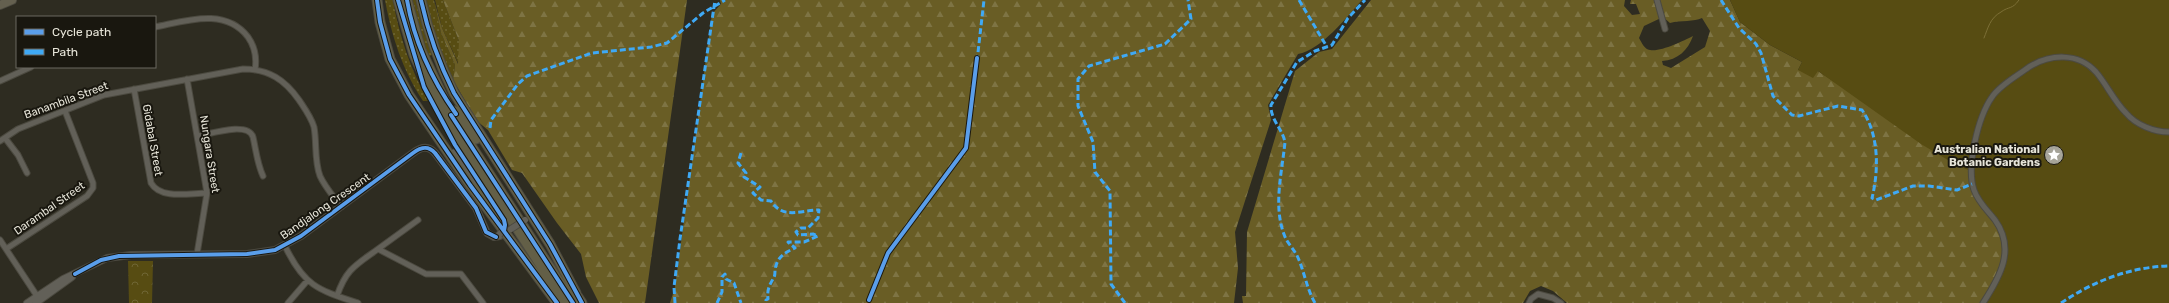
<svg xmlns="http://www.w3.org/2000/svg" width="2169" height="303" font-family="Rubik,sans-serif">
	<style>
		.grass { fill: url(#grass-dots) }
		.forest { fill: url(#forest-firs); fill-rule: evenodd }
		.park { fill: url(#park-crowns) }
		.garden { fill: #574c12 }
		.lines { fill: none; stroke-linecap: round; stroke-linejoin: round }
		.stream { stroke: #7c6f36; stroke-width: 1 }
		.minor-casing { stroke: #4c4a40; stroke-width: 7 }
		.tertiary-casing { stroke: #4c4a40; stroke-width: 8 }
		.primary-casing { stroke: #4c4a40; stroke-width: 10 }
		.motorway-casing { stroke: #4c4a40; stroke-width: 11 }
		.minor { stroke: #626058; stroke-width: 5 }
		.tertiary { stroke: #626058; stroke-width: 6 }
		.primary { stroke: #64604f; stroke-width: 8 }
		.motorway { stroke: #635f47; stroke-width: 9 }
		.tertiary-bridge-casing { stroke: #4c4a40; stroke-width: 8; stroke-linecap: butt }
		.tertiary-bridge { stroke: #626058; stroke-width: 6 }
		.quiet { stroke: #3fa9f5; stroke-width: 3; stroke-dasharray: 6 3; stroke-linecap: butt }
		.cycleway-casing { stroke: #19170f; stroke-width: 6 }
		.cycleway { stroke: #5a9eea; stroke-width: 4 }
		.labels { text-anchor: middle; stroke-width: 4; stroke-linejoin: round; paint-order: stroke }
		.street-label { font-size: 11px; fill: #e7e5d9; stroke: #19170f }
		.poi-label { font-size: 11px; font-weight: bold; fill: #e7e5d9; stroke: #19170f; text-anchor: end }
	</style>
	<defs>
		<pattern id="grass-dots" width="8" height="8" patternUnits="userSpaceOnUse"><rect width="8" height="8" fill="#574c12"/><path d="M2 2h.1M6 6h.1" fill="none" stroke="#6f6634" stroke-width="1.8" stroke-linecap="round"/></pattern>
		<pattern id="forest-firs" width="22" height="20" patternUnits="userSpaceOnUse"><rect width="22" height="20" fill="#695d25"/><path d="M5 1l3.5 6h-7zM16 11l3.5 6h-7z" fill="#7e7444"/></pattern>
		<pattern id="park-crowns" width="20" height="18" patternUnits="userSpaceOnUse"><rect width="20" height="18" fill="#574c12"/><path d="M2 6a3 3 0 1 1 6 0M12 15a3 3 0 1 1 6 0" fill="none" stroke="#6f6634"/></pattern>
	</defs>
	<rect width="100%" height="100%" fill="#2e2c21"/>
	<path class="grass" d="M385 0H393C399 36 411 70 428 101H423C402 69 392 37 385 0Z
		M411 0H417L432 47V55L429 56 424 49Z
		M424 0H434L441 33 455 65 453 80 433 31Z
		M435 0H443L459 41V65L442 28Z"/>
	<path class="forest" d="M434 0 442 28 458 64 459 41 443 0H687L645 303H599L586 277 581 254 557 223 522 173 512 170 488 130 477 121 453 80 455 65 441 33Z
		M720 0H1362C1347 17 1321 50 1298 54L1268 105 1271 120 1235 232 1238 268 1234 303H670L675 287 712 14 721 4Z
		M1371 0H1625L1624 6 1632 15 1640 14 1636 4H1630L1631 0H1730L1740 22 1770 45 1802 62 1798 70 1818 71 1971 171 2001 231 2005 257 1983 303H1567L1553 291 1541 286 1530 291 1523 303H1243L1242 296H1246L1247 232 1295 71 1319 52 1332 49ZM1663 17 1670 23C1681 20 1694 22 1702 18L1710 31 1705 47 1671 68 1663 65 1662 61C1678 60 1688 50 1693 36 1683 41 1661 52 1650 50 1644 49 1642 43 1639 38L1644 26Z"/>
	<path class="park" d="M128 261H153L152 303H129Z"/>
	<path class="garden" d="M1730 0H2169V303H1983L2002 272 2004 240 1974 191 1971 171 1958 166 1921 144 1818 71 1813 78 1798 70 1802 62 1770 45 1740 22Z"/>
	<g class="lines">
		<path class="stream" d="M1984 38C1988 28 1990 18 2001 12 2009 6 2012 10 2019 0"/>
		<defs>
			<path id="minor" d="M1657 0 1665 29
				M155 27C186 21 225 7 248 37 255 47 257 58 255 70
				M187 79 207 193 197 254
				M0 81 31 67
				M134 89 151 183C161 200 190 193 207 193
				M198 136C210 134 248 121 253 137 256 150 257 163 263 176
				M5 138 18 155 27 173
				M0 141 18 129 104 95 243 69C269 69 285 80 299 100 305 109 311 117 314 127 317 143 314 160 320 176 325 187 334 197 341 207
				M0 240 39 299
				M285 246C304 286 318 290 358 303
				M6 249 87 196 93 188V183L65 111
				M378 249 418 220
				M337 296C346 269 356 265 378 249L426 274H461L483 303
				M288 303 307 281
				M1529 303 1531 299 1538 294 1553 298 1561 303
				M1983 303C2000 277 2016 249 1995 220 1988 211 1978 202 1974 190 1966 167 1978 117 1992 97 2000 85 2017 76 2029 67 2050 54 2078 52 2096 72 2107 85 2114 101 2126 113 2136 125 2154 132 2169 132"/>
			<path id="tertiary" d="M453 153 480 189
				M489 199 504 220 505 228
				M27 303 63 279 107 258 131 255 247 254 275 250 301 236 413 153C421 147 428 145 435 153L476 208 487 233 494 237 500 236
				M36 303 72 277"/>
			<path id="primary" d="M0 5 12 0"/>
			<path id="motorway" d="M377 0 380 22 390 59 409 95 470 185 557 303
				M398 0 414 55 438 106 565 303
				M407 0 421 50 453 118 573 303
				M421 0C428 32 439 63 454 93L550 244 576 293
				M455 111 476 139
				M480 184 491 202
				M572 288 582 303"/>
		</defs>
		<use href="#minor" class="minor-casing"/>
		<use href="#tertiary" class="tertiary-casing"/>
		<use href="#primary" class="primary-casing"/>
		<use href="#motorway" class="motorway-casing"/>
		<use href="#minor" class="minor"/>
		<use href="#tertiary" class="tertiary"/>
		<use href="#primary" class="primary"/>
		<use href="#motorway" class="motorway"/>
		<defs>
			<path id="tertiary-bridge" d="M511 229 525 220
				M499 235 505 228"/>
		</defs>
		<use href="#tertiary-bridge" class="tertiary-bridge-casing"/>
		<use href="#tertiary-bridge" class="tertiary-bridge"/>
		<path class="quiet" d="M1299 0 1327 47
			M1721 0 1739 28 1756 44 1761 53 1773 96 1792 115 1799 116 1838 106 1862 110C1879 134 1879 170 1872 198L1876 200 1913 186H1929L1957 190 1972 184
			M977 61 984 0
			M490 128 491 120 518 84 527 76 592 53 651 47 667 43 703 13 725 0
			M741 153 738 163 746 173 744 177 760 187 753 193 761 200 771 201C783 220 801 210 819 210L818 218 808 228H801L796 232 798 235 813 234 818 236 804 242H788L795 248C784 253 777 257 775 270 775 273 775 277 773 279 769 286 767 290 768 299L766 300V303
			M675 303 674 287 680 239 715 0
			M717 303 722 292V277L725 274 726 279 734 283 741 303
			M1125 303 1111 284 1110 191 1095 172 1093 142 1078 106V79L1089 66 1165 44 1191 19 1188 0
			M1315 303C1307 289 1305 275 1299 260 1296 252 1290 246 1286 239 1272 209 1282 173 1285 142 1282 128 1270 119 1271 105L1297 62 1315 51 1332 45 1348 18 1365 0
			M2061 303C2094 281 2130 267 2169 266"/>
		<defs>
			<path id="cycleway" d="M377 0 380 22 390 59 409 95 470 185 557 303
				M398 0 424 87 455 145 504 220 505 225 504 231
				M407 0C414 41 432 80 456 114
				M421 0C428 32 439 63 454 93L550 244 582 303
				M451 115 573 303
				M75 274 101 260 119 256 247 254 275 250 301 236 413 153C421 147 428 145 435 153L476 208 486 232 496 237
				M869 300 888 253 966 148 977 58"/>
		</defs>
		<use href="#cycleway" class="cycleway-casing"/>
		<use href="#cycleway" class="cycleway"/>
	</g>
	<defs>
		<symbol id="sight-disc" viewBox="-11 -11 22 22"><circle r="9.5" fill="#a6a499" stroke="#19170f"/><path d="M0-6L1.8-2.2L6-1.7L2.9 1.2L3.7 5.4L0 3.3L-3.7 5.4L-2.9 1.2L-6-1.7L-1.8-2.2Z" fill="#fff"/></symbol>
	</defs>
	<g fill-rule="evenodd">
		<use href="#sight-disc" x="2043" y="144" width="22" height="22"/>
	</g>
	<g class="labels">
		<g class="street-label">
			<text transform="translate(66 100) rotate(-20)" y="4">Banambila Street</text>
			<text transform="translate(153 140) rotate(80)" y="4">Gidabal Street</text>
			<text transform="translate(210 154) rotate(81)" y="4">Nungara Street</text>
			<text transform="translate(325 206) rotate(-35)" y="4">Bandjalong Crescent</text>
			<text transform="translate(49 208) rotate(-35)" y="4">Darambal Street</text>
		</g>
		<g class="poi-label">
			<text x="2040" y="153">Australian National<tspan x="2040" dy="13">Botanic Gardens</tspan></text>
		</g>
	</g>
	<rect x="16" y="16" width="140" height="52" fill="#19170f" stroke="#6b6960"/>
	<rect x="24" y="29" width="20" height="6" fill="#5a9eea" stroke="#6b6960"/>
	<text x="52" y="36" font-size="12" fill="#e7e5d9">Cycle path</text>
	<rect x="24" y="49" width="20" height="6" fill="#3fa9f5" stroke="#6b6960"/>
	<text x="52" y="56" font-size="12" fill="#e7e5d9">Path</text>
</svg>
